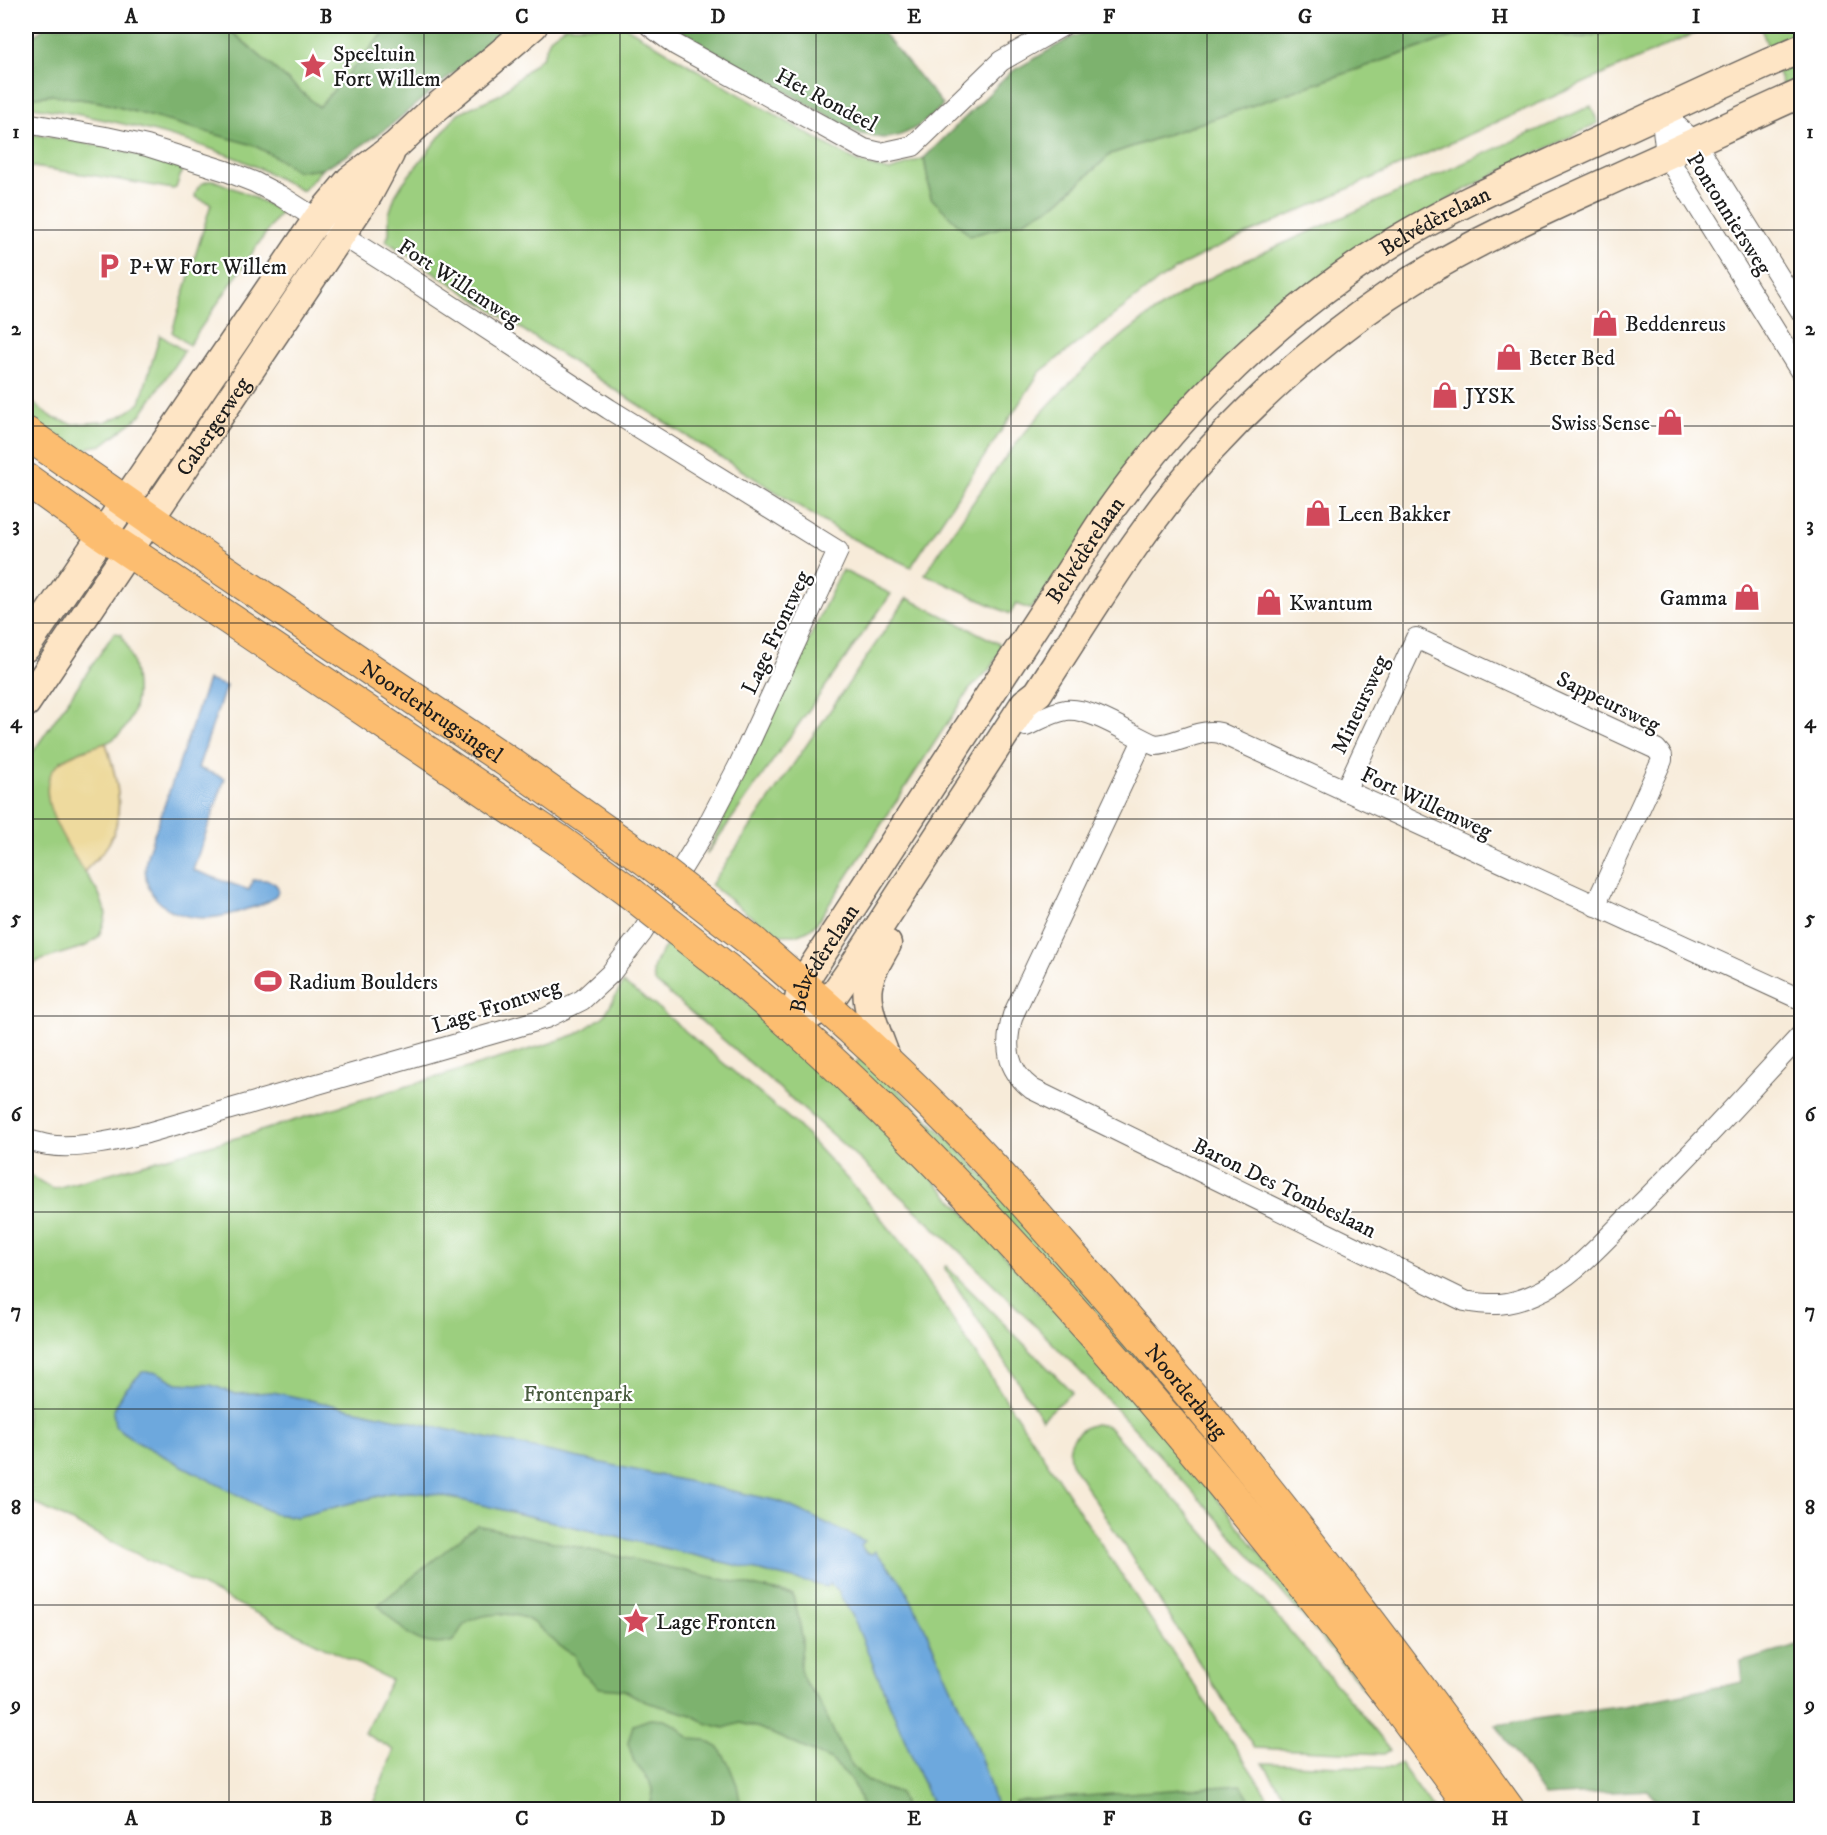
<svg xmlns="http://www.w3.org/2000/svg" width="1827" height="1835" font-family="'IM FELL DW Pica',serif">
	<style>
		.green { fill: #9ccf7f; stroke: #5c764e; stroke-width: 1.5 }
		.forest { fill: #7db26e; stroke: #4c6745; stroke-width: 1.5 }
		.sand { fill: #eeda9e; stroke: #857b5d; stroke-width: 1.5 }
		.water { fill: #6da8dd; stroke: #44627c; stroke-width: 1.5 }
		.lines { fill: none; stroke-linecap: round; stroke-linejoin: round }
		.street-casing { stroke: #69645e; stroke-width: 22 }
		.secondary-casing { stroke: #69645e; stroke-width: 31 }
		.primary-casing { stroke: #69645e; stroke-width: 34 }
		.street { stroke: #fff; stroke-width: 20 }
		.secondary { stroke: #fee5c5; stroke-width: 28 }
		.primary { stroke: #fcbd6f; stroke-width: 32 }
		.primary-bridge-casing { stroke: #69645e; stroke-width: 34; stroke-linecap: butt }
		.primary-bridge { stroke: #fcbd6f; stroke-width: 32 }
		.grid { fill: none; stroke: #1c1c1c; stroke-width: 1.5; stroke-opacity: 0.55 }
		.labels { text-anchor: middle; stroke-width: 4.5; stroke-linejoin: round; paint-order: stroke }
		.poi-label { font-size: 22px; fill: #1c1c1c; stroke: #fff; text-anchor: start }
		.street-label { font-size: 22px; fill: #1c1c1c; stroke: #fff }
		.park-label { font-size: 22px; fill: #495b3f; stroke: #fff }
		.neatline { fill: none; stroke: #1c1c1c; stroke-width: 2 }
		.grid-label { font-size: 20px; text-anchor: middle; font-weight: bold; fill: #1c1c1c }
	</style>
	<rect width="100%" height="100%" fill="#fff"/>
	<filter id="ink" filterUnits="userSpaceOnUse"><feTurbulence type="fractalNoise" baseFrequency=".0167" numOctaves="2"/><feDisplacementMap in="SourceGraphic" scale="12" xChannelSelector="R" yChannelSelector="G"/><feConvolveMatrix kernelMatrix="1 2 1 2 8 2 1 2 1" color-interpolation-filters="sRGB"/></filter>
	<filter id="wash" filterUnits="userSpaceOnUse"><feTurbulence type="fractalNoise" baseFrequency=".008" numOctaves="4" result="noise"/><feDisplacementMap in="SourceGraphic" scale="24" xChannelSelector="R" yChannelSelector="G"/><feGaussianBlur stdDeviation="1.35" result="paint"/><feColorMatrix in="noise" values="0 0 0 0 0 0 0 0 0 0 0 0 0 0 0 0 0 1.4 0 .05"/><feComposite in="paint" operator="in"/></filter>
	<g filter="url(#wash)">
		<rect width="100%" height="100%" fill="#f7ebd9"/>
		<path class="green" d="M225 26H390L319 107Z
			M566 26H625L692 67 857 162 890 171 924 158 931 198 1056 204 1111 154 1483 26H1529L1543 31 1578 38 1648 26H1711L1214 249 1186 263 1162 278 1040 372 911 567 845 535 674 428 386 241 389 234V214L395 196 403 183 458 113 499 95 543 56 550 38Z
			M1760 26H1801L1802 127 1799 128Z
			M52 95 100 102 226 136 253 145 307 171 322 169 303 191C281 180 259 167 236 158 168 132 97 116 26 106V98Z
			M1591 106 1598 123 1468 188 1338 265 1030 609 1016 604 1010 614 925 574C956 527 987 480 1022 436 1070 377 1131 322 1197 285 1212 277 1227 269 1242 262Z
			M26 133 108 147 179 167 182 171 176 188 173 189 97 176 26 166Z
			M213 180 245 193 281 211 189 345 172 332 211 204 195 197C196 186 202 182 213 180Z
			M160 335 184 351 140 416 102 445 90 447 81 458 26 420V398L53 418 73 424 104 422 123 415 140 403Z
			M842 570 891 594 706 855Z
			M907 598 1004 646 989 670 969 690 817 923 808 930 795 935H775L711 885Z
			M114 633 121 634C138 664 146 713 116 737 108 744 97 746 86 749 77 752 69 757 61 761L66 842 100 896 106 914 104 923 99 936 86 946 38 961 26 971V762Z
			M669 942 738 993 908 1152 1150 1413 1402 1735C1272 1576 1133 1420 986 1277 880 1174 768 1077 655 982 648 966 660 955 669 942Z
			M623 983 653 1004 797 1125 862 1195 907 1250 1276 1809H371L394 1750 364 1733 391 1680 26 1499V1173L53 1189 254 1133 324 1111 548 1044 577 1034 604 1016Z
			M863 1055 972 1163 1183 1405 1494 1809H1488L853 1066Z
			M946 1266 1072 1392 1042 1419 944 1267Z
			M1095 1424 1107 1426 1180 1505 1362 1714 1390 1750 1384 1754 1254 1748 1071 1463C1065 1443 1076 1429 1095 1424Z
			M1263 1763 1393 1768 1400 1763 1433 1809H1293Z"/>
		<path class="forest" d="M46 26H225L319 107 390 26H510L390 126 349 154 322 169 297 171 272 155 253 145 100 102 52 95 26 98V43Z
			M670 26H877L943 105C929 120 906 138 884 138 876 137 868 135 860 134Z
			M1105 26H1483L1111 154 1056 204 1024 221 970 236 931 198 924 158 1011 72 1072 37Z
			M1529 26H1648L1578 38 1543 31Z
			M477 1525 793 1595C796 1611 803 1628 802 1645 802 1653 799 1660 800 1668 803 1686 813 1689 820 1703 841 1742 847 1784 899 1792L905 1809H862L858 1793 847 1775 831 1760 759 1728 740 1723 724 1728 705 1723 692 1715 646 1702 624 1690 600 1688 582 1673 575 1655C555 1647 546 1629 527 1619 511 1611 477 1613 464 1625 460 1629 457 1636 454 1641 418 1652 401 1628 378 1605Z
			M1801 1645V1801L1776 1809H1663L1648 1790 1544 1796 1496 1725 1624 1706 1743 1682 1741 1662Z
			M650 1719 664 1720 676 1725 683 1733 691 1739 705 1740 719 1748 729 1765 737 1785 740 1801 749 1809 653 1810 650 1807 653 1792 649 1780 634 1762 628 1743 633 1725Z
			M1241 1785 1256 1809H1014L1015 1801Z"/>
		<path class="sand" d="M106 743C116 775 127 812 109 843 103 854 92 863 84 872 67 844 25 787 62 761 75 752 91 748 106 743Z"/>
		<path class="water" d="M208 680 226 686 198 768 225 778 193 870 249 890 253 880C269 877 291 887 269 901 262 905 255 907 247 909 234 914 221 917 207 918 167 918 136 894 148 852Z
			M142 1372H157L177 1383 211 1385 236 1394 273 1392 779 1501 865 1541 861 1545 865 1552 872 1554 875 1551 903 1584 923 1624 969 1727 985 1770 997 1809H934L852 1615 839 1594 840 1592 830 1584 827 1587 440 1495 412 1492 390 1493 297 1517 274 1514 135 1441 115 1426 113 1412 124 1391Z"/>
	</g>
	<g filter="url(#ink)">
		<g class="lines">
			<defs>
				<path id="street" d="M650 26 676 45 864 149 881 153 913 146 1001 61 1062 26
					M1661 112 1666 155 1802 374
					M1661 112 1695 142 1802 313
					M26 123 106 137 147 146 226 171 254 182 279 195 394 268 609 409 838 551 738 767 703 834 642 933 610 974 582 1000 546 1018 509 1029 147 1133C119 1140 76 1150 48 1145 41 1144 33 1141 26 1140
					M1026 726C1039 720 1052 712 1066 710 1091 707 1131 735 1155 745 1177 745 1198 728 1220 733L1802 1000
					M1143 740 1013 1015C1004 1045 1006 1069 1032 1089L1465 1301C1492 1306 1509 1306 1535 1294 1572 1278 1601 1244 1629 1216 1689 1157 1745 1096 1802 1034
					M1345 791 1416 638 1656 749 1662 756V760L1595 906"/>
				<g id="secondary">
					<path d="M26 647 318 218 350 180 396 145 430 113 533 26"/>
					<path id="s1" d="M26 703 369 193 390 154"/>
					<path d="M887 944C880 957 870 971 868 986 864 1008 881 1042 888 1063"/>
					<path d="M807 1017 826 1006 851 970 1025 703 1038 693C1092 610 1144 522 1211 449 1269 386 1341 324 1414 279 1484 236 1559 204 1633 170 1690 145 1745 118 1802 93"/>
					<path id="s2" d="M794 1025 802 984 1104 519C1181 409 1280 312 1395 241 1451 207 1511 181 1570 154 1647 119 1724 82 1802 48"/>
				</g>
				<g id="primary">
					<path id="s3" d="M26 433 213 563 514 766 649 862"/>
					<path d="M26 479 103 534 558 840 628 891"/>
					<path id="s4" d="M754 943C824 1004 893 1065 958 1131 1007 1181 1052 1234 1098 1286 1244 1453 1379 1630 1509 1810"/>
					<path d="M733 974C865 1084 984 1210 1098 1339 1231 1490 1356 1646 1473 1810"/>
				</g>
			</defs>
			<use href="#street" class="street-casing"/>
			<use href="#secondary" class="secondary-casing"/>
			<use href="#primary" class="primary-casing"/>
			<use href="#street" class="street"/>
			<use href="#secondary" class="secondary"/>
			<use href="#primary" class="primary"/>
			<defs>
				<path id="primary-bridge" d="M649 862 754 943
					M628 891 733 974"/>
			</defs>
			<use href="#primary-bridge" class="primary-bridge-casing"/>
			<use href="#primary-bridge" class="primary-bridge"/>
		</g>
	</g>
	<path class="grid" d="M229 26V1810M424 26V1810M620 26V1810M816 26V1810M1011 26V1810M1207 26V1810M1403 26V1810M1598 26V1810M26 230H1802M26 426H1802M26 623H1802M26 819H1802M26 1016H1802M26 1212H1802M26 1409H1802M26 1605H1802"/>
	<defs>
		<symbol id="sight-bare" viewBox="-9 -9 18 18"><path d="M0-6L1.8-2.2L6-1.7L2.9 1.2L3.7 5.4L0 3.3L-3.7 5.4L-2.9 1.2L-6-1.7L-1.8-2.2Z" fill="#d1495b" stroke="#fff" stroke-width="2.5" paint-order="stroke"/></symbol>
		<symbol id="parking-bare" viewBox="-9 -9 18 18"><path d="M-3.5-5.5H1a3.5 3.5 0 0 1 0 7H-1V5.5H-3.5ZM-1-3.4V-.6H.8a1.4 1.4 0 0 0 0-2.8Z" fill="#d1495b" stroke="#fff" stroke-width="2.5" paint-order="stroke"/></symbol>
		<symbol id="shop-bare" viewBox="-9 -9 18 18"><path d="M-5-2.5h2.3a2.7 3.5 0 0 1 5.4 0H5L5.5 6h-11ZM-1.5-2.5h3a1.5 2.3 0 0 0-3 0Z" fill="#d1495b" stroke="#fff" stroke-width="2.5" paint-order="stroke"/></symbol>
		<symbol id="stadium-bare" viewBox="-9 -9 18 18"><path d="M0-5a6.5 5 0 1 0 0 10a6.5 5 0 1 0 0-10ZM-3.5-1.8h7v3.6h-7Z" fill="#d1495b" stroke="#fff" stroke-width="2.5" paint-order="stroke"/></symbol>
	</defs>
	<g fill-rule="evenodd">
		<use href="#sight-bare" x="294" y="47" width="38" height="38"/>
		<use href="#parking-bare" x="90" y="247" width="38" height="38"/>
		<use href="#shop-bare" x="1586" y="304" width="38" height="38"/>
		<use href="#shop-bare" x="1490" y="338" width="38" height="38"/>
		<use href="#shop-bare" x="1426" y="376" width="38" height="38"/>
		<use href="#shop-bare" x="1651" y="403" width="38" height="38"/>
		<use href="#shop-bare" x="1299" y="494" width="38" height="38"/>
		<use href="#shop-bare" x="1728" y="578" width="38" height="38"/>
		<use href="#shop-bare" x="1250" y="583" width="38" height="38"/>
		<use href="#stadium-bare" x="249" y="962" width="38" height="38"/>
		<use href="#sight-bare" x="617" y="1602" width="38" height="38"/>
	</g>
	<g class="labels">
		<g class="poi-label">
			<text x="333" y="61">Speeltuin<tspan x="333" dy="25">Fort Willem</tspan></text>
			<text x="129" y="274">P+W Fort Willem</text>
			<text x="1625" y="331">Beddenreus</text>
			<text x="1529" y="365">Beter Bed</text>
			<text x="1465" y="403">JYSK</text>
			<text x="1650" y="430" text-anchor="end">Swiss Sense</text>
			<text x="1338" y="521">Leen Bakker</text>
			<text x="1727" y="605" text-anchor="end">Gamma</text>
			<text x="1289" y="610">Kwantum</text>
			<text x="288" y="989">Radium Boulders</text>
			<text x="656" y="1629">Lage Fronten</text>
		</g>
		<g class="street-label">
			<text transform="translate(827 99) rotate(28)" y="8">Het Rondeel</text>
			<text transform="translate(1730 213) rotate(58)" y="8">Pontonniersweg</text>
			<text dy="8" stroke="none"><textPath href="#s2" startOffset="1046">Belvédèrelaan</textPath></text>
			<text transform="translate(460 282) rotate(33)" y="8">Fort Willemweg</text>
			<text dy="8" stroke="none"><textPath href="#s1" startOffset="334">Cabergerweg</textPath></text>
			<text dy="8" stroke="none"><textPath href="#s2" startOffset="560">Belvédèrelaan</textPath></text>
			<text transform="translate(775 632) rotate(-65)" y="8">Lage Frontweg</text>
			<text transform="translate(1609 701) rotate(26)" y="8">Sappeursweg</text>
			<text transform="translate(1359 704) rotate(-65)" y="8">Mineursweg</text>
			<text dy="8" stroke="none"><textPath href="#s3" startOffset="492">Noorderbrugsingel</textPath></text>
			<text transform="translate(1427 802) rotate(25)" y="8">Fort Willemweg</text>
			<text dy="8" stroke="none"><textPath href="#s2" startOffset="74">Belvédèrelaan</textPath></text>
			<text transform="translate(496 1005) rotate(-18)" y="8">Lage Frontweg</text>
			<text transform="translate(1285 1187) rotate(26)" y="8">Baron Des Tombeslaan</text>
			<text dy="8" stroke="none"><textPath href="#s4" startOffset="624">Noorderbrug</textPath></text>
		</g>
		<g class="park-label">
			<text x="578" y="1401">Frontenpark</text>
		</g>
	</g>
	<rect width="1827" height="1835" fill="none" stroke="#fff" stroke-width="66"/>
	<rect x="33" y="33" width="1761" height="1769" class="neatline"/>
	<g class="grid-label">
		<text x="131" y="23">A</text>
		<text x="326" y="23">B</text>
		<text x="522" y="23">C</text>
		<text x="718" y="23">D</text>
		<text x="914" y="23">E</text>
		<text x="1109" y="23">F</text>
		<text x="1305" y="23">G</text>
		<text x="1500" y="23">H</text>
		<text x="1696" y="23">I</text>
		<text x="16" y="138">1</text>
		<text x="1810" y="138">1</text>
		<text x="16" y="335">2</text>
		<text x="1810" y="335">2</text>
		<text x="16" y="531">3</text>
		<text x="1810" y="531">3</text>
		<text x="16" y="728">4</text>
		<text x="1810" y="728">4</text>
		<text x="16" y="924">5</text>
		<text x="1810" y="924">5</text>
		<text x="16" y="1121">6</text>
		<text x="1810" y="1121">6</text>
		<text x="16" y="1317">7</text>
		<text x="1810" y="1317">7</text>
		<text x="16" y="1514">8</text>
		<text x="1810" y="1514">8</text>
		<text x="16" y="1711">9</text>
		<text x="1810" y="1711">9</text>
		<text x="131" y="1825">A</text>
		<text x="326" y="1825">B</text>
		<text x="522" y="1825">C</text>
		<text x="718" y="1825">D</text>
		<text x="914" y="1825">E</text>
		<text x="1109" y="1825">F</text>
		<text x="1305" y="1825">G</text>
		<text x="1500" y="1825">H</text>
		<text x="1696" y="1825">I</text>
	</g>
</svg>
